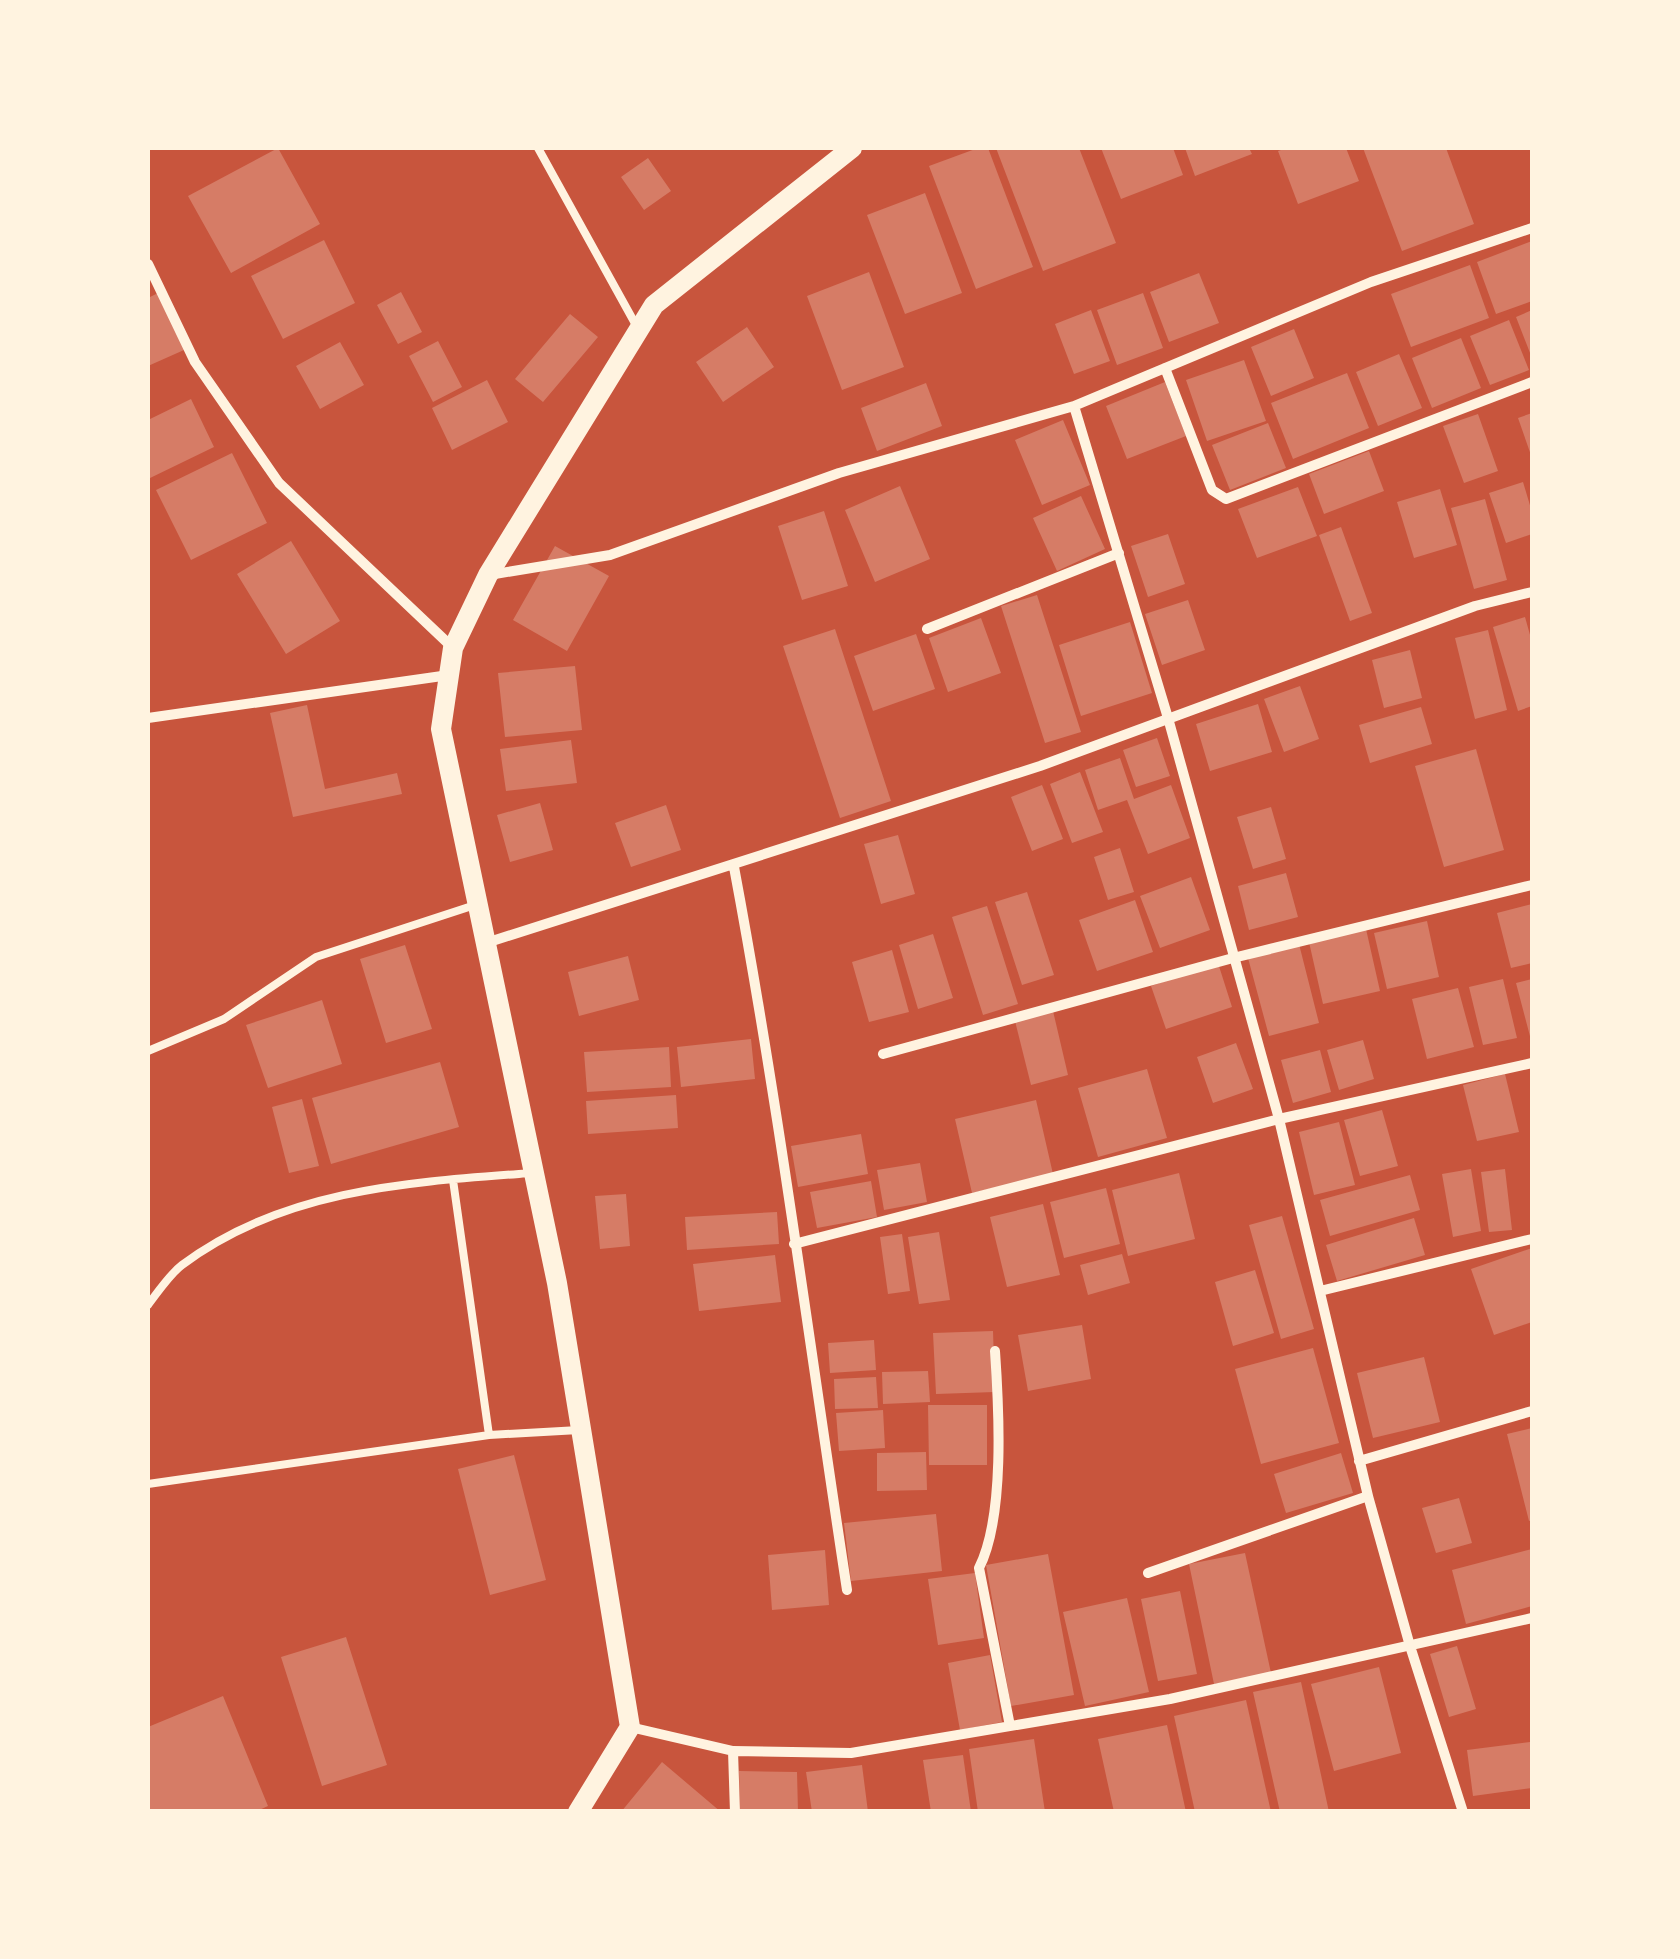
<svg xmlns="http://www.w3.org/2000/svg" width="1680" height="1959" font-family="'PT Sans',sans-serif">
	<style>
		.building { fill: #d67c66 }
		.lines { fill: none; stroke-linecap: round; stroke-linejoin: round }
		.service { stroke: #fff3e0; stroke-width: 8 }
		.minor { stroke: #fff3e0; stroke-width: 10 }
		.secondary { stroke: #fff3e0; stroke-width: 20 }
	</style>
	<rect width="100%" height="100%" fill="#c8553d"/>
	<path class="building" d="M278 148 320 224 231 273 188 196Z
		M978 148H988L1033 267 976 289 929 166Z
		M996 148H1079L1116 243 1043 271Z
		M1101 148H1173L1183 175 1121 199Z
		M1185 148H1249L1252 154 1195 176Z
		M1287 148H1346L1359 181 1298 204 1278 151Z
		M1363 148H1446L1474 224 1402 251Z
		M648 158 671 191 644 210 621 177Z
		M925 193 962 293 905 314 867 215Z
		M324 240 355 303 283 339 251 276Z
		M1532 241V301L1496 314 1477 262Z
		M1470 265 1489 318 1411 347 1391 294Z
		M869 272 904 367 842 390 807 296Z
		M1199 273 1219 323 1169 342 1150 292Z
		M160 292 184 350 148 366V298Z
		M401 292 422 332 398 344 377 305Z
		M1143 293 1163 348 1117 365 1097 310Z
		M1091 310 1110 361 1074 374 1055 324Z
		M1532 310V358L1516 317Z
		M570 314 598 337 543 402 515 379Z
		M1509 320 1529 370 1490 385 1470 336Z
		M747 327 774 367 723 402 696 362Z
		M1294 329 1314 378 1271 396 1251 347Z
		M1461 338 1481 388 1432 408 1412 358Z
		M438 341 462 387 433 402 409 356Z
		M340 342 364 385 320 409 296 366Z
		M1399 354 1422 408 1378 426 1356 372Z
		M1244 360 1266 421 1207 441 1186 380Z
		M1347 373 1369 428 1293 459 1271 403Z
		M487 380 508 422 452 450 432 408Z
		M1165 382 1186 436 1127 459 1106 406Z
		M926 383 942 426 877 451 861 408Z
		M191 399 214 447 148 479V420Z
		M1532 413V458L1518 418Z
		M1478 414 1498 471 1464 483 1443 426Z
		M1063 420 1090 485 1042 505 1015 440Z
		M1268 423 1286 468 1230 490 1212 445Z
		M1369 451 1384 491 1324 514 1309 474Z
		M232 453 267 523 191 560 156 490Z
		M1523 482 1532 512V534L1506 543 1489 493Z
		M900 486 930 559 875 582 845 510Z
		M1298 487 1317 536 1257 558 1238 509Z
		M1440 489 1457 545 1414 558 1397 502Z
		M1081 496 1105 549 1057 571 1033 518Z
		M1485 499 1507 580 1474 589 1451 508Z
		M824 511 848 586 802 600 778 526Z
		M1341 527 1372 613 1350 621 1319 535Z
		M1168 534 1185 584 1148 597 1131 546Z
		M291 541 340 621 286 654 237 574Z
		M555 546 609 576 567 651 513 620Z
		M1037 595 1081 732 1045 743 1001 606Z
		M1188 600 1205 650 1162 665 1145 614Z
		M1525 617 1532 642V706L1518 711 1493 627Z
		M981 618 1001 673 948 692 929 638Z
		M1130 622 1152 693 1081 716 1059 645Z
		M835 629 891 801 840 818 783 646Z
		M1488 630 1507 710 1475 719 1455 638Z
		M916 634 935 689 873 711 854 656Z
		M1410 650 1422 698 1384 708 1372 660Z
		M575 666 582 730 505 737 498 673Z
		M1300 686 1319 739 1284 752 1264 699Z
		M1258 704 1272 752 1210 771 1196 724Z
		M307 705 325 789 397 773 402 794 293 817 270 713Z
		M1421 707 1432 744 1370 763 1359 725Z
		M1157 738 1170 776 1136 787 1123 750Z
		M571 740 577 783 506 791 500 749Z
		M1476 749 1504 850 1444 867 1415 766Z
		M1120 758 1134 799 1171 785 1190 838 1148 854 1127 800 1098 810 1085 770Z
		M1080 772 1103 832 1072 843 1050 784Z
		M1042 785 1063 839 1032 851 1011 797Z
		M540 803 553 850 510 862 497 815Z
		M666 805 681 850 631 867 615 823Z
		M1271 807 1286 859 1253 869 1237 817Z
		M898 835 915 894 881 904 864 844Z
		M1120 848 1134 892 1108 900 1094 857Z
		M1286 873 1298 917 1249 930 1238 886Z
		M1191 877 1210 930 1160 948 1140 896Z
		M1027 892 1054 975 1022 985 995 902Z
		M1135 900 1153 952 1097 971 1079 920Z
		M1532 904V963L1511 968 1497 913Z
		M987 906 1018 1004 983 1015 952 917Z
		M1427 921 1439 977 1387 989 1374 933Z
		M1366 929 1380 991 1323 1004 1309 942Z
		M933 934 953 998 918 1009 899 945Z
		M1299 944 1319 1023 1269 1036 1248 958Z
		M405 945 432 1029 386 1043 360 959Z
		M892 950 909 1012 869 1022 852 962Z
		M628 956 639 1000 579 1016 568 972Z
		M1218 963 1232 1007 1166 1029 1151 986Z
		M1503 979 1517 1038 1483 1045 1469 987Z
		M1532 979V1040H1531L1516 983Z
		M1458 988 1474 1047 1427 1059 1412 999Z
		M322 1000 342 1064 268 1088 246 1025Z
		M1053 1011 1068 1075 1031 1085 1015 1021Z
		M751 1039 755 1079 681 1087 677 1047Z
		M1363 1040 1374 1079 1339 1090 1327 1050Z
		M1236 1043 1253 1089 1213 1103 1197 1057Z
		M669 1047 671 1087 587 1092 584 1052Z
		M1320 1050 1331 1092 1293 1103 1281 1060Z
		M440 1062 459 1127 331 1164 312 1098Z
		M1147 1069 1167 1138 1098 1157 1078 1088Z
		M1505 1074 1519 1132 1477 1141 1463 1085Z
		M676 1095 678 1128 588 1134 586 1101Z
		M302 1099 319 1166 289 1173 272 1107Z
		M1036 1100 1053 1174 972 1193 955 1119Z
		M1382 1110 1398 1166 1360 1176 1344 1120Z
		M1339 1122 1355 1185 1314 1195 1299 1132Z
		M861 1134 868 1174 798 1187 791 1146Z
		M920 1163 927 1202 884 1210 877 1170Z
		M1471 1169 1481 1231 1453 1237 1442 1174Z
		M1505 1169 1512 1230 1489 1232 1481 1172Z
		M1179 1173 1195 1239 1128 1256 1112 1190Z
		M1410 1175 1420 1210 1330 1236 1320 1200Z
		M871 1181 877 1217 817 1228 810 1192Z
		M1106 1188 1120 1244 1064 1258 1050 1202Z
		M626 1194 630 1246 600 1249 595 1196Z
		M1043 1204 1060 1275 1007 1287 990 1217Z
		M777 1212 779 1244 687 1250 685 1217Z
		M1282 1216 1314 1329 1281 1339 1249 1225Z
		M1414 1218 1425 1255 1337 1281 1326 1245Z
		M939 1232 950 1300 919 1304 908 1237Z
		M902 1234 910 1291 888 1294 880 1237Z
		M1532 1248V1322L1494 1335 1471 1269Z
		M1122 1254 1130 1283 1088 1295 1080 1265Z
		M775 1255 781 1302 699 1311 693 1264Z
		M1255 1270 1274 1333 1233 1346 1215 1282Z
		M1082 1325 1091 1379 1028 1391 1018 1335Z
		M993 1331 995 1392 936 1394 933 1333Z
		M874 1340 876 1370 830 1373 828 1343Z
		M1313 1348 1339 1443 1261 1464 1235 1369Z
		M1424 1357 1440 1422 1373 1438 1357 1373Z
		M928 1371 930 1402 883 1404 882 1372Z
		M876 1377 878 1408 835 1409 834 1379Z
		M928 1405H987V1465H929Z
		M883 1410 885 1448 839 1451 836 1413Z
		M1532 1428V1520L1529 1521 1507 1434Z
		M926 1452 927 1490 877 1491V1453Z
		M1341 1453 1353 1493 1286 1513 1274 1474Z
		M514 1455 546 1580 490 1595 458 1469Z
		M1459 1498 1472 1543 1436 1553 1422 1508Z
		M936 1514 942 1571 851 1581 844 1523Z
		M1532 1549V1606L1466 1624 1452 1570Z
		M825 1550 829 1605 772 1610 768 1555Z
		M1245 1553 1271 1673 1214 1684 1189 1564Z
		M1048 1554 1074 1695 1011 1706 986 1565Z
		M975 1573 984 1638 938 1645 928 1579Z
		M1180 1591 1197 1674 1158 1681 1141 1599Z
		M1127 1598 1149 1692 1085 1706 1063 1612Z
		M346 1637 387 1765 322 1786 281 1657Z
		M1457 1646 1476 1709 1449 1717 1430 1654Z
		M990 1655 1002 1722 960 1730 948 1663Z
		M1379 1667 1401 1753 1334 1771 1311 1684Z
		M1301 1682 1329 1812H1280L1253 1692Z
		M223 1696 268 1806 255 1812H148V1727Z
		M1246 1700 1271 1812H1195L1174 1716Z
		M1167 1725 1186 1812H1114L1098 1739Z
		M1034 1739 1045 1812H978L969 1749Z
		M1530 1742 1532 1788 1473 1796 1467 1750Z
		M963 1755 971 1812H931L923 1760Z
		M662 1762 721 1812H621Z
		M862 1765 868 1812H812L806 1772Z
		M739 1771 797 1772 798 1812H740Z"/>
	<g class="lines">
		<path class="service" d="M538 148 637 327
			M148 1051 224 1019 316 957 475 905
			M453 1180 489 1435
			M148 1305C158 1292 169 1275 182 1265 283 1189 410 1182 531 1173
			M148 1484 489 1435 579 1430"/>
		<path class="minor" d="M148 264 195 362 279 483 452 647
			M1165 368 1212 490 1226 499 1532 382
			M1074 406 1168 718 1279 1119 1368 1496 1410 1646 1463 1812
			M489 575 610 555 839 473 1074 406 1371 282 1532 228
			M927 629 1119 553
			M148 718 449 675
			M734 867C779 1107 810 1349 847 1590
			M486 943 1040 766 1475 606 1532 592
			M883 1054 1233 958 1532 885
			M794 1244 1279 1119 1532 1063
			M1320 1291 1532 1239
			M995 1351C999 1409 1005 1517 979 1568L1010 1726
			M1359 1461 1532 1411
			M1148 1573 1368 1496
			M630 1727 733 1751 851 1753 1170 1699 1532 1618
			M733 1751 735 1812"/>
		<path class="secondary" d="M578 1812 630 1727 557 1283 441 729 453 648 488 575 654 305 852 148"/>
	</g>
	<rect width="1680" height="1959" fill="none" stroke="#fff3e0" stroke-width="300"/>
</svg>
